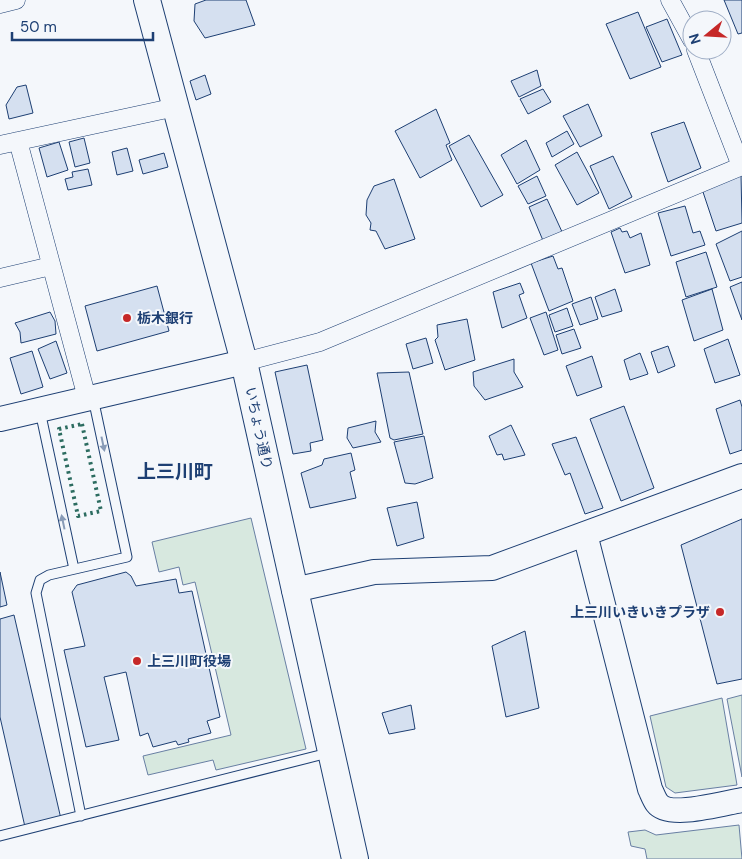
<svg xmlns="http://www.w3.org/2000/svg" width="742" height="859" font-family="'DM Sans','Noto Sans JP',sans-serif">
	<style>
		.green { fill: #d7e8df; stroke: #687fa3 }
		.building { fill: #d5e0f0; stroke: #1d3f73 }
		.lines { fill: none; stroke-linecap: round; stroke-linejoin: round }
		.lane-casing { stroke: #1d3f73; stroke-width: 11 }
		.street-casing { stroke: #1d3f73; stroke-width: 19 }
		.secondary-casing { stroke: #1d3f73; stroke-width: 26 }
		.primary-casing { stroke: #1d3f73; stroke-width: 28 }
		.lane { stroke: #f4f7fb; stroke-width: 9 }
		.street { stroke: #f4f7fb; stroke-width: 18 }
		.secondary { stroke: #f4f7fb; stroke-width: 24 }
		.primary { stroke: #f4f7fb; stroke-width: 26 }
		.hedge { stroke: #2c6c60; stroke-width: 4; stroke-dasharray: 2.5 4; stroke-linecap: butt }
		.oneway { fill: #889bb7 }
		.poi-dot { fill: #c62828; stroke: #f4f7fb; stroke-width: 2 }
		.labels { text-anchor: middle; stroke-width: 4; stroke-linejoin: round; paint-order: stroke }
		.poi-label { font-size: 14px; font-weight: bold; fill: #1d3f73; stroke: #f4f7fb; text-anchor: start }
		.street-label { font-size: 14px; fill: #1d3f73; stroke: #f4f7fb }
		.district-label { font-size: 19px; font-weight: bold; fill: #1d3f73; stroke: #f4f7fb }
	</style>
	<rect width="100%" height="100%" fill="#f4f7fb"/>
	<path class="green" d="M251 518 306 749 216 770 213 760 148 775 143 756 231 735 195 582 183 585 179 567 159 572 152 542Z
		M742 695V777L727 699Z
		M722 698 737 785 675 793 666 787 650 716Z
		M739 825 742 859H647L645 849 631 846 628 832 645 830 656 835Z"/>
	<path class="building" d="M206 0H246L255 25 205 38 194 21 195 4Z
		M724 0H742V33L738 34Z
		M638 12 661 67 630 79 606 24Z
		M667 19 682 55 662 62 646 27Z
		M537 70 541 86 519 97 511 81Z
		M205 75 211 94 196 100 190 81Z
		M26 85 33 113 9 119 6 105 17 87Z
		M543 89 551 102 528 114 520 99Z
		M588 104 602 136 580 147 563 116Z
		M436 109 450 143 446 145 452 160 420 178 395 131Z
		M684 122 701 168 668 182 651 133Z
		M567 131 574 144 552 157 546 143Z
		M469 135 503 195 481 207 449 146Z
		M84 138 90 163 75 167 69 142Z
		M526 140 540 170 517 184 501 155Z
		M59 142 68 170 47 177 39 148Z
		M127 148 133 171 117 175 112 152Z
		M577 152 599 193 577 205 555 165Z
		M164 153 168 167 143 174 139 160Z
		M613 156 632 197 609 209 590 166Z
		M88 169 92 185 68 190 65 179 73 177 72 172Z
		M741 174 742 223 716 231 702 189Z
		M537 176 546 196 528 204 518 186Z
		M394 179 415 239 385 249 376 231 370 230 371 223 366 215 367 200 374 186Z
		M547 199 563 234 544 243 529 207Z
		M685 206 693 233 700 231 705 245 671 256 658 213Z
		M620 228 622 232 627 231 630 238 641 233 650 265 625 273 611 232Z
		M742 231V277L730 281 716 244Z
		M706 252 717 287 686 297 676 262Z
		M553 256 558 269 562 268 573 301 549 311 531 263Z
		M742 282V320L730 287Z
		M520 283 524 293 519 295 527 318 502 328 493 292Z
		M157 286 169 331 97 351 85 306Z
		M615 289 622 311 602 317 595 297Z
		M712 289 723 330 694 341 682 300Z
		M591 297 598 319 580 325 572 304Z
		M567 308 573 326 555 332 549 315Z
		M50 312 55 321 56 334 21 343 20 332 15 323Z
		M546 312 558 350 544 355 530 318Z
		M467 319 475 360 445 370 435 340 438 337 437 325Z
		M574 329 581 348 562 354 556 335Z
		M426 338 433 363 413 369 406 344Z
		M728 339 740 375 715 383 704 349Z
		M56 341 67 373 50 379 38 349Z
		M668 346 675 366 658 373 651 352Z
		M32 351 43 387 21 394 10 358Z
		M640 353 648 374 630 380 624 360Z
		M592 356 602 387 577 396 566 366Z
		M514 359V372L523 387 485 400 474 386 473 372Z
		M307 365 323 440 310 443 311 451 293 454 275 372Z
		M409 372 423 434 394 440 390 438 377 373Z
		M740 400 742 407V450L730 454 716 409Z
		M624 406 654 488 621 501 590 419Z
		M376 421 375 432 381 442 353 448 347 438 348 428Z
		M511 425 525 455 504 460 502 454 497 455 489 436Z
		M424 436 433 478 415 484 405 483 394 442Z
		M576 437 603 508 585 514 570 473 565 475 552 444Z
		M351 453 355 470 350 472 356 498 310 508 301 473 322 465 324 459Z
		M417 502 424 538 397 546 387 508Z
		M742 519V679L717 684 681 545Z
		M0 572 7 605 0 607Z
		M126 572 131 576 136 586 176 579 179 593 192 591 220 717 207 721 211 733 188 739 189 742 178 745 176 741 153 747 148 733 140 736 126 672 104 677 119 740 86 747 64 650 85 646 72 592 77 585Z
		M14 615 61 819 25 827 0 717V619Z
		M525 631 539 708 506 717 492 646Z
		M411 705 415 729 389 734 382 713Z"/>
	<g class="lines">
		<defs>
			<path id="lane" d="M40 411 74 569
				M81 816 36 593 40 580 49 575 127 557 93 398
				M0 836 328 753"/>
			<path id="street" d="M670 0 692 40
				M0 4 16 0
				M696 50 741 166
				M18 141 87 398
				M0 145 176 107
				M0 278 51 266
				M244 362 320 342 742 166"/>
			<path id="secondary" d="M0 419 244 362
				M585 534 650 789C652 793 654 799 657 803 669 819 724 803 742 800
				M294 590 374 572 492 568 742 476"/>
			<path id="primary" d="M147 0 244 362 355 859"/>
		</defs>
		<use href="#lane" class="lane-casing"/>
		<use href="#street" class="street-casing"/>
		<use href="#secondary" class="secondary-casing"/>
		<use href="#primary" class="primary-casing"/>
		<use href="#lane" class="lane"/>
		<use href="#street" class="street"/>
		<use href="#secondary" class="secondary"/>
		<use href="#primary" class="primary"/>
		<path class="hedge" d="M82 424 101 511 78 516 59 429Z"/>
	</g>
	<defs><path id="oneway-solid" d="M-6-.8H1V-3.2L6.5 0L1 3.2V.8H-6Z" transform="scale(1.25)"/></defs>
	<g class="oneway">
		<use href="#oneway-solid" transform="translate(103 444) rotate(78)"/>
		<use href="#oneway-solid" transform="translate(63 522) rotate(-102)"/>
	</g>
	<g class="poi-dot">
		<circle cx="127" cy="318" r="5"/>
		<circle cx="720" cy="612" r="5"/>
		<circle cx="137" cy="661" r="5"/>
	</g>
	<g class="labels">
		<g class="poi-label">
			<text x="137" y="323">栃木銀行</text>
			<text x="710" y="617" text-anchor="end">上三川いきいきプラザ</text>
			<text x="147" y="666">上三川町役場</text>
		</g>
		<g class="street-label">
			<text transform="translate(259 428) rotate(78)" y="5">いちょう通り</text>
		</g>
		<g class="district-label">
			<text x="175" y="478">上三川町</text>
		</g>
	</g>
	<g transform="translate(707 35) rotate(252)"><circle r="24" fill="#f4f7fb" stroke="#9eadc5"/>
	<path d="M0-4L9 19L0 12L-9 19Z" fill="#c62828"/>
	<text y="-8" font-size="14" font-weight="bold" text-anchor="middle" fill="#1d3f73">N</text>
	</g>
	<path d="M12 32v8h141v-8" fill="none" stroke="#1d3f73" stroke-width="2.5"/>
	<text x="20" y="32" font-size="15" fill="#1d3f73" stroke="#f4f7fb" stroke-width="4" paint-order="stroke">50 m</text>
</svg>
